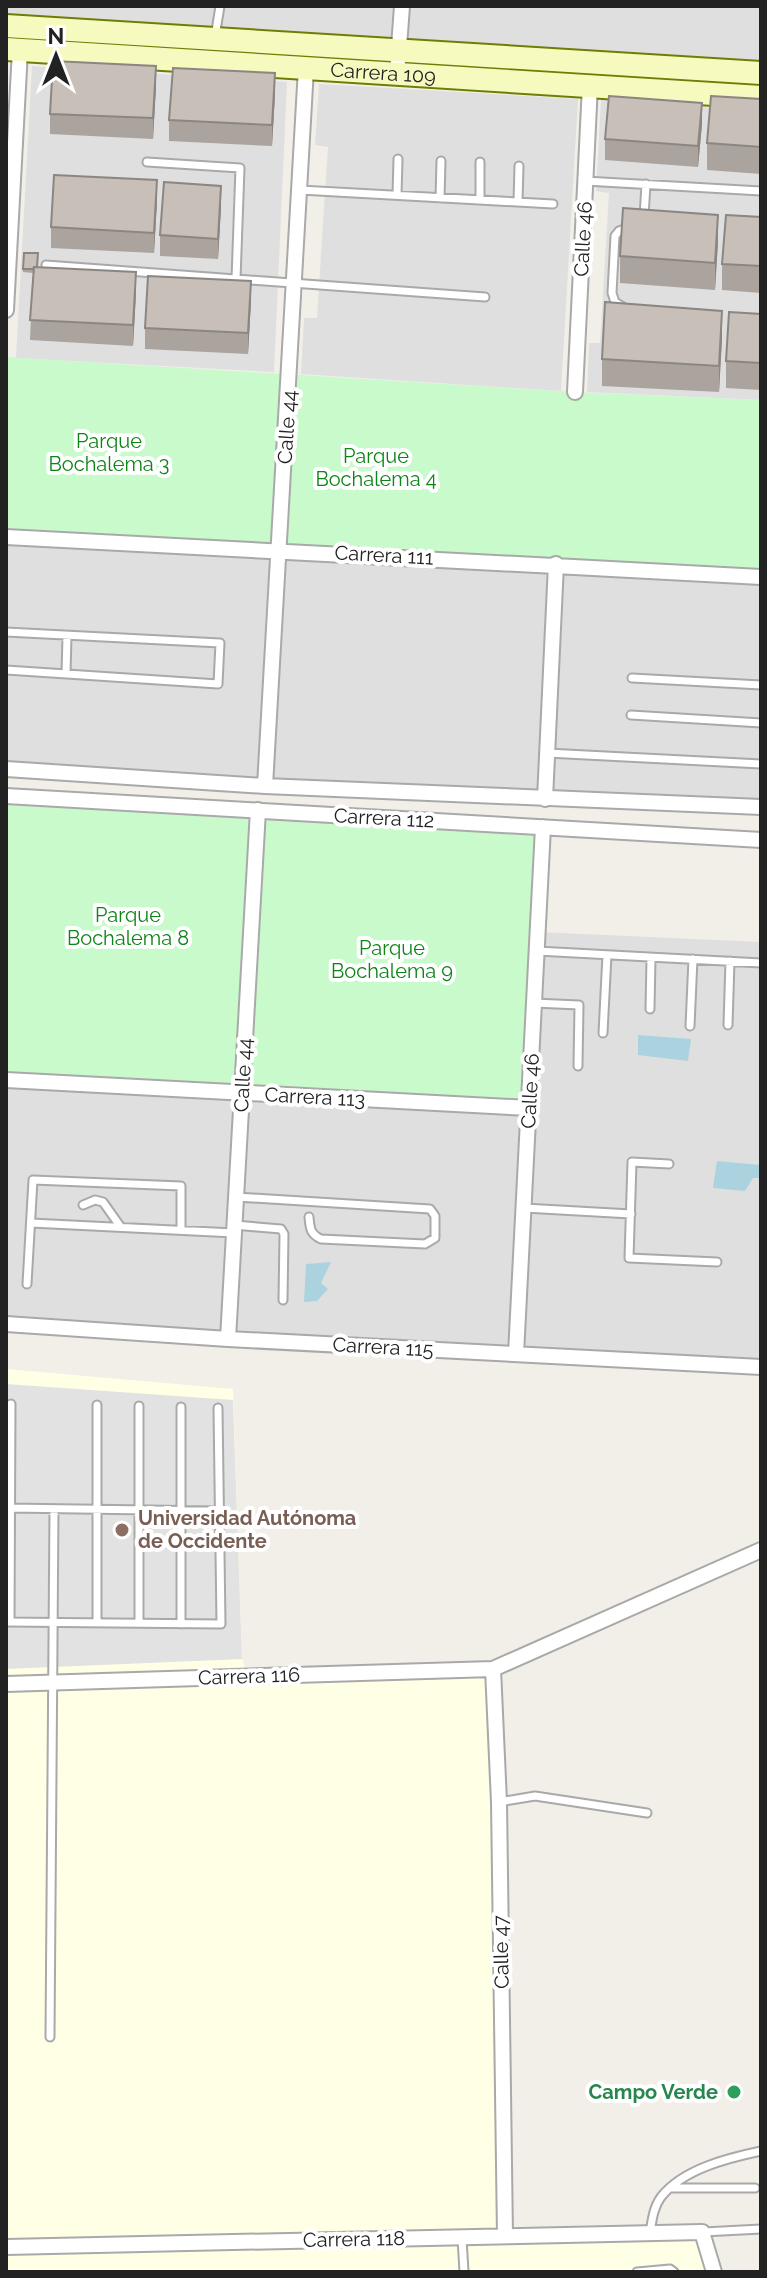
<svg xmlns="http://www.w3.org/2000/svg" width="767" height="2278" font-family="Raleway,sans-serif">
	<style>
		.residential { fill: #e0dfdf }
		.education { fill: #ffffe5 }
		.park { fill: #c8facc }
		.parking { fill: #e2e2e2 }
		.water { fill: #aad3df }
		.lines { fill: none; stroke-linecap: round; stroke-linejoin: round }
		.service-casing { stroke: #a9a9a9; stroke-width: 11 }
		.minor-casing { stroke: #a9a9a9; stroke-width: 18 }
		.secondary-casing { stroke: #707d05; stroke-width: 26 }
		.service { stroke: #fff; stroke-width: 7 }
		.minor { stroke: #fff; stroke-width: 14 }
		.secondary { stroke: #f7fabf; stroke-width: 22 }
		.wall { fill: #aba49e }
		.shaded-wall { fill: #8b8681 }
		.building { fill: #c7bfb8; stroke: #8b8681; stroke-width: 2 }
		.education-dot { fill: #8d6e63; stroke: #fff; stroke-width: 3 }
		.leisure-dot { fill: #2e9e5b; stroke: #fff; stroke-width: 3 }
		.labels { text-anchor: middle; stroke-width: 8; stroke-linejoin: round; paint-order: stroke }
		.street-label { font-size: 20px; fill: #222; stroke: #fff }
		.park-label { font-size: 20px; fill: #0c8416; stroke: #fff }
		.education-label { font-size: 20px; font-weight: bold; fill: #785e54; stroke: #fff; text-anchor: start }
		.leisure-label { font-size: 20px; font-weight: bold; fill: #27864d; stroke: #fff; text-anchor: end }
	</style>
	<rect width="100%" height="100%" fill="#f2efe9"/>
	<path class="residential" d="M6 6H761V73L6 26Z
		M32 66 287 82 274 372 16 358Z
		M319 84 578 99 561 391 301 374 304 318H317L325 192 328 147 315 145Z
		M601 100 761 111V400L587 392 589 343H600L609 193 596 191Z
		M6 537 761 577V807L6 769Z
		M538 932 761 942V1367L6 1324V1080Z"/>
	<path class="education" d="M6 1369 233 1389 242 1659 248 1676 493 1669 505 2235 702 2232 714 2272H6Z"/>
	<path class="park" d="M6 357 575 392 761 400V577L6 537Z
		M6 796 543 827 529 1108 6 1080Z"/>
	<path class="parking" d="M6 1384 233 1400 242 1659 6 1669Z"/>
	<path class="water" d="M638 1035 691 1039 688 1061 638 1055Z
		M717 1161 761 1165V1178H753L745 1191 713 1188Z
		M331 1262 321 1283 328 1289 317 1301 304 1302 306 1264Z"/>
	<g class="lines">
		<defs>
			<path id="service" d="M215 37 220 6
				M480 162V200
				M585 181 761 191
				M300 190 553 204
				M397 195 398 159
				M440 198 441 161
				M518 202 519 166
				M644 217 646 184
				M46 265 236 279 240 168 147 162
				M236 279 485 297
				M623 307 615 302 612 293 615 236 619 231 627 228
				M6 632 220 643 218 684 6 670
				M66 674 67 636
				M632 678 761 685
				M631 715 761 723
				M547 753 761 764
				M537 951 761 963
				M534 1003 579 1005 578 1066
				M650 1009 651 958
				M728 1025 730 961
				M690 1026 693 959
				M603 1033 607 955
				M669 1164 632 1162 629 1258 717 1262
				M236 1197 430 1209 435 1216V1238L425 1244 321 1239C310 1234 310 1228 309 1217
				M83 1205 95 1200 103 1202 120 1226
				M524 1208 631 1214
				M31 1223 234 1233
				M234 1225 281 1229 284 1234 283 1300
				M27 1284 33 1180 181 1186V1229
				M139 1406V1623
				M181 1407V1624
				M9 1508 219 1511
				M6 1622 221 1624 218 1408
				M10 1622 11 1404
				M97 1623V1405
				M499 1802 535 1796 647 1813
				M50 2037 54 1509
				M672 2188H755
				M703 2232 761 2229
				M650 2233C652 2221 653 2208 661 2197 683 2169 728 2158 761 2151
				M462 2238 464 2272
				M637 2272 670 2269 674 2272"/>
			<path id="minor" d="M397 74 402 6
				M6 310 20 50
				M575 392 590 85
				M6 537 761 577
				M6 769 265 786 761 807
				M265 786 306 68
				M6 796 761 840
				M545 799 556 564
				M6 1080 529 1108
				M6 1324 228 1339 761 1367
				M228 1339 258 810
				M516 1354 543 827
				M493 1669 499 1802 505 2236
				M6 1684 493 1669 761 1550
				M6 2247 702 2232 714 2272"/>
			<g id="secondary">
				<path d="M6 26 761 73"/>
				<path id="s1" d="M6 49 761 97"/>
			</g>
		</defs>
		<use href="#service" class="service-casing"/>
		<use href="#minor" class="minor-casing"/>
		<use href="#secondary" class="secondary-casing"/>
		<use href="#service" class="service"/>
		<use href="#minor" class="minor"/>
		<use href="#secondary" class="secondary"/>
	</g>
	<path class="wall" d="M156 86 153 139 50 134V114Z
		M275 94 272 146 169 141V120Z
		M761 99V174L707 170V143Z
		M702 124 698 167 605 160V139Z
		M157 201 154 253 51 248V227Z
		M221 207 218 259 160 256V235Z
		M761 217V293L722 290V264Z
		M718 242 715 290 620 283V256Z
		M24 253 38 267 136 293 133 346 30 340 33 273 23 272Z
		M251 301 248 354 145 349V328Z
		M761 314V390L726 388V361Z
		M722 338 719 392 602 386V359Z"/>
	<path class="shaded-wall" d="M156 66V86L153 139V118Z
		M275 73V94L272 146V125Z
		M702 103V124L698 167V146Z
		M157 180V201L154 253V233Z
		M221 186V207L218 259V239Z
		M718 215V242L715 290V263Z
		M136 272V293L133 346V325Z
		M251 281V301L248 354V333Z
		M722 311V338L719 392V366Z"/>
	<path class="building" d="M53 61 156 66 153 118 50 114Z
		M173 68 275 73 272 125 169 120Z
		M609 96 702 103 698 146 605 139Z
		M711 96 761 99V147L707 143Z
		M54 175 157 180 154 233 51 227Z
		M164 182 221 186 218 239 160 235Z
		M623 208 718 215 715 263 620 256Z
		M726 215 761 217V266L722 264Z
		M24 253H38L37 267H34L33 269H23Z
		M34 267 136 272 133 325 30 320Z
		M148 276 251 281 248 333 145 328Z
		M605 302 722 311 719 366 602 359Z
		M729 312 761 314V363L726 361Z"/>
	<circle class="education-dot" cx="122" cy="1530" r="8"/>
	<circle class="leisure-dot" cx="734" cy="2092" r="8"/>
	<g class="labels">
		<g class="street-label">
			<text dy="7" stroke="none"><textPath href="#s1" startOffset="378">Carrera 109</textPath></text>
			<text transform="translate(583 239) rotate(-87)" y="7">Calle 46</text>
			<text transform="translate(287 427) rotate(-86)" y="7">Calle 44</text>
			<text transform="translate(384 555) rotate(3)" y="7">Carrera 111</text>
			<text transform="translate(384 818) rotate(3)" y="7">Carrera 112</text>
			<text transform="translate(243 1075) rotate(-87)" y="7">Calle 44</text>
			<text transform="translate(530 1091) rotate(-87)" y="7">Calle 46</text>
			<text transform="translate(315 1097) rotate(3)" y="7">Carrera 113</text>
			<text transform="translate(383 1347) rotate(3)" y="7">Carrera 115</text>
			<text transform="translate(249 1676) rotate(-2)" y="7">Carrera 116</text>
			<text transform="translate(501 1952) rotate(-91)" y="7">Calle 47</text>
			<text transform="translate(354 2239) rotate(-1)" y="7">Carrera 118</text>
		</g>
		<g class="park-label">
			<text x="109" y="448">Parque<tspan x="109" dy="23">Bochalema 3</tspan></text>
			<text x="376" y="463">Parque<tspan x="376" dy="23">Bochalema 4</tspan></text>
			<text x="128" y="922">Parque<tspan x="128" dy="23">Bochalema 8</tspan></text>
			<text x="392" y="955">Parque<tspan x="392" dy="23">Bochalema 9</tspan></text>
		</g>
		<g class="education-label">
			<text x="138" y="1525">Universidad Autónoma<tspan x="138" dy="23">de Occidente</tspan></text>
		</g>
		<g class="leisure-label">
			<text x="718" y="2099">Campo Verde</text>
		</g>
	</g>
	<rect width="767" height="2278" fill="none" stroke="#222222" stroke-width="16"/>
	<g transform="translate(56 56)" stroke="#ffffff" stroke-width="6" paint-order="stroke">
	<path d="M0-6L14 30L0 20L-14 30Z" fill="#222222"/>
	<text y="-12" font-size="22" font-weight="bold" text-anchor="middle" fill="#222222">N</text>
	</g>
</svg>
